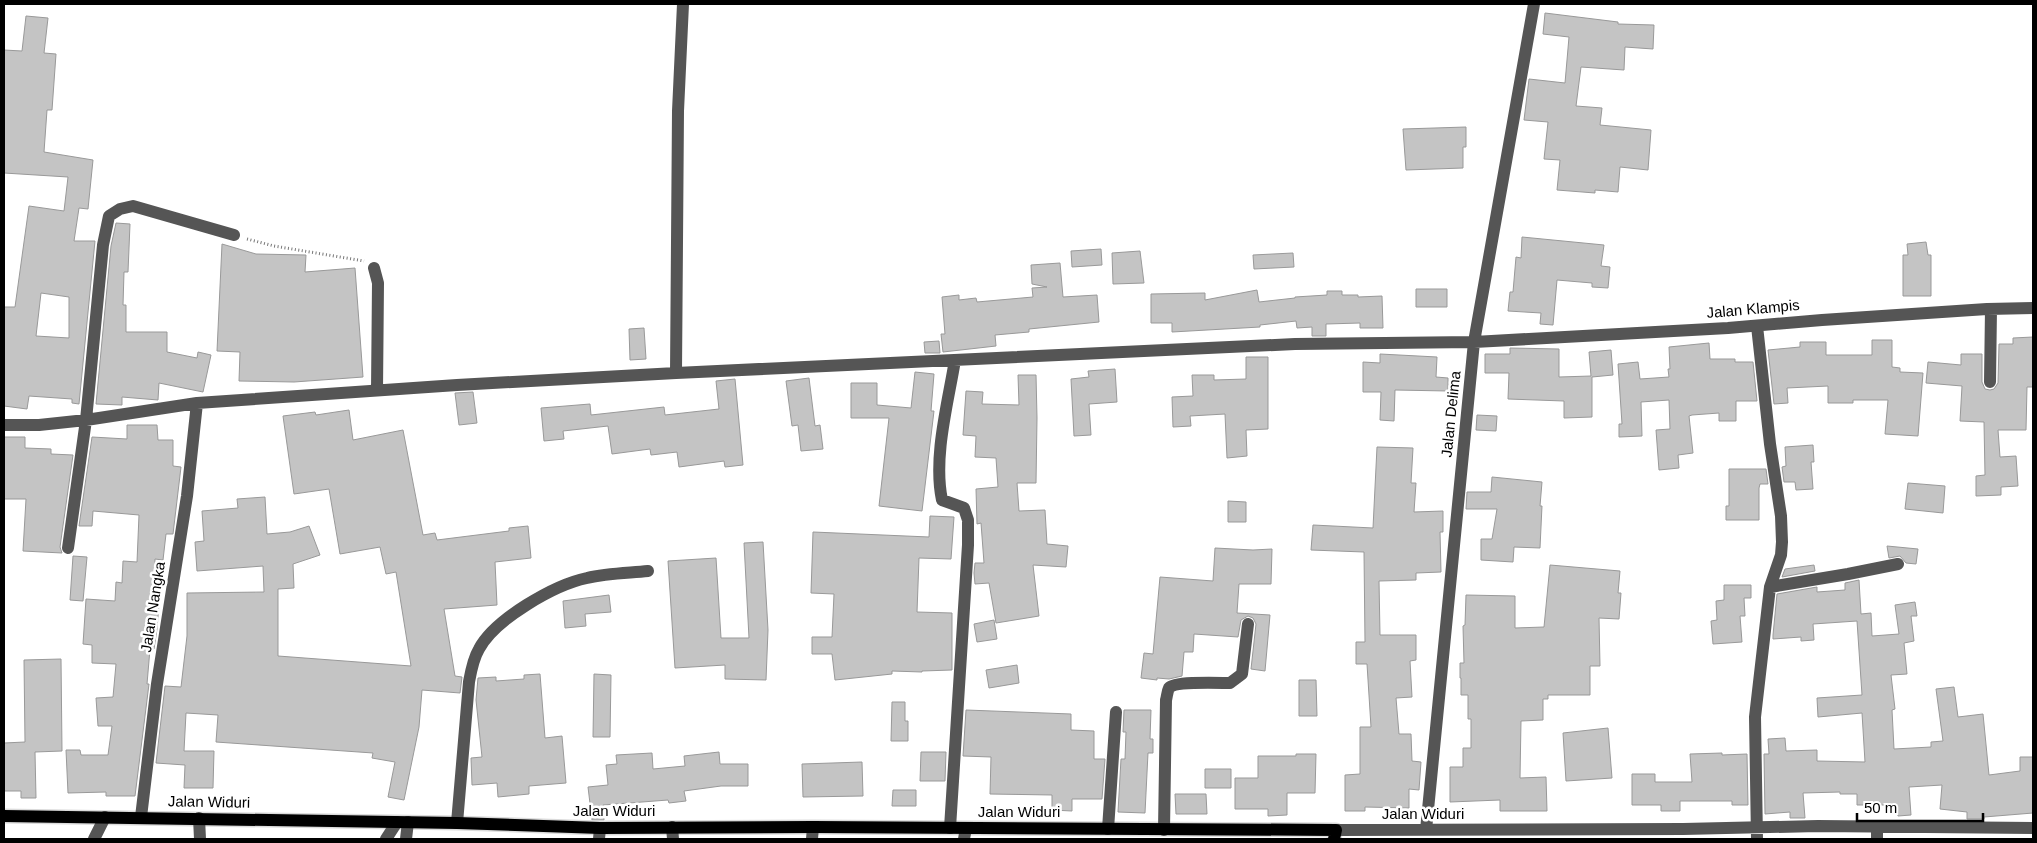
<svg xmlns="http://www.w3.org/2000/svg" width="2037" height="843" font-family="Arial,sans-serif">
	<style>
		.building { fill: #c4c4c4; stroke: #999; fill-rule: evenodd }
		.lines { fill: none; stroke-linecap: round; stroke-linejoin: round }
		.major-casing { stroke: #dbdbdb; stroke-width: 15 }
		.path { stroke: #777; stroke-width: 3; stroke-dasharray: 1 2.5; stroke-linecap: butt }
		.minor { stroke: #555; stroke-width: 12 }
		.major { stroke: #000; stroke-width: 12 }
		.labels { text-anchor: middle; stroke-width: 5; stroke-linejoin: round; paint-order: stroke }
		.street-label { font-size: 15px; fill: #000; stroke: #fff }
	</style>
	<rect width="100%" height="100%" fill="#fff"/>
	<path class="building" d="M1545 13 1618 22V24L1654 25 1653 49 1625 47 1624 70 1581 67 1576 106 1602 108 1600 125 1651 130 1648 170 1620 167 1618 192 1595 190V193L1557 190 1560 160 1544 159 1548 122 1524 120 1529 79 1565 83 1569 37 1543 34Z
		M26 16 48 18 44 53 56 54 52 110H47L44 152 93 160 88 209 79 208 74 241H95L79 404 72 403V399L29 396 27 409 4 406V307H15L29 206 64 211 68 177 4 173V50L22 51ZM41 293 69 297V338L36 336Z
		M1466 127V147H1463V168L1406 170 1403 129Z
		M116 223 130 224 128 272H124L123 305H126V332H167V352L197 358 198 352 211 355 203 392 159 383 158 400 122 397V405L96 404 111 246Z
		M1522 237 1604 245 1601 266 1610 267 1608 288 1592 287V283L1557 280 1553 325 1540 324 1541 313 1508 311 1510 292H1513L1516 257 1521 258Z
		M1926 242 1928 255H1931V296H1903V255H1908L1907 244Z
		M222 244 256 254 306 255 305 272 355 268 363 377 294 382 239 381 240 352 217 351Z
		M1101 249 1102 265 1072 267 1071 251Z
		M1140 251 1144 283 1113 284 1112 253Z
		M1293 253 1294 267 1254 269 1253 255Z
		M1060 263 1063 297 1097 295 1099 322 1029 329V332L995 335 996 346 943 352 941 334H945L942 297 959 295V300L976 298 977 302 1033 297 1032 288 1047 287 1032 284 1031 265Z
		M1416 289H1447V307H1416Z
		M1257 290 1259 302 1295 298V297L1327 295V291H1342V295H1358V297L1382 296 1383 328H1360V323L1326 324V336H1312V327L1297 328 1296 321 1260 325V327L1172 332V323H1151V294L1205 293V300Z
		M644 328 646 359 630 360 629 329Z
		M2033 337V387H2027L2026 430H1998L2000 457 2016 456 2018 486 2001 487V495L1976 496V476L1985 475 1984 422 1960 421 1962 386 1926 383 1928 362 1961 365V354H1982V382L1985 389 1990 390 1994 389 1998 383 1999 344H2013V338Z
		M1872 340H1892V367L1900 368V372L1923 373 1918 436 1885 434 1888 400H1853V403H1828V386L1787 388 1788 403 1774 404 1768 350 1800 347V342H1826V355H1872Z
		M939 341 940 353H925L924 342Z
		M1709 343 1710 359H1735V362H1753L1757 401H1736V421H1719V413L1692 415 1689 416 1693 453 1678 455 1679 468 1659 470 1656 430 1670 429 1669 400 1641 402 1642 436 1619 437V424H1622L1618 364 1638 362 1640 379 1669 377 1668 369H1670L1669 347Z
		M1510 348 1559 349V377L1591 376 1589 352 1611 350 1613 375 1592 377V417L1564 418V401L1508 399 1509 373H1485V354H1510Z
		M1380 354 1437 357 1436 377 1448 378V391L1395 390 1394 421 1380 420 1381 392H1363V362L1380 363Z
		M1246 357H1268V429L1246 430 1247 456 1227 458 1225 414 1190 416 1191 426 1173 427 1172 397 1193 396 1192 375H1214V380L1246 379Z
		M1115 369 1117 402 1089 404 1091 435 1074 436 1071 379 1089 377 1088 371Z
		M915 372 934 374 931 411H934L922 511 879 506 889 418H851V383H877V405L911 408Z
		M1018 375H1036L1037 418 1036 483H1017L1019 511 1045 510 1047 544 1068 546 1066 567 1033 565 1039 616 996 623 989 583 975 584 974 573 975 563H984L981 523 977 524 976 489 998 487 996 458 975 457 976 436 963 435 966 391 983 392 982 404 1019 405Z
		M809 378 815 426 820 425 823 449 801 451 798 425 792 426 786 381Z
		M735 379 743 465 725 467 724 461 679 467 677 452 651 455 650 449 612 454 608 426 563 431 564 439 544 441 541 408 590 404 591 415 664 407 665 415 719 409 716 381Z
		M473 392 477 423 459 425 455 393Z
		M349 410 353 440 403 430 423 535 435 533 437 540 509 531V528L528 526 531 558 495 562 497 605 444 609 455 676 462 677 460 693 422 690 419 727 404 800 388 797 395 762 372 758 373 753 216 742 218 715 186 713 184 751H214L213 788H184L185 765 156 763 165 686 181 687 187 636V593L264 592 263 566 197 571 195 542 204 541 202 511 238 508 237 499 265 497 267 534 290 532 309 526 320 555 293 564 294 588 278 589V656L411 666 396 572 386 574 380 547 340 554 329 489 294 494 283 416 315 412 316 415Z
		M1477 415 1497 416 1496 431 1476 430Z
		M127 425H157L158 440H173V466L181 467 173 534H166L163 560 155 559 154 604H159L157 629 154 649H150L147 684H149L135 796H106V792L68 793 66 750H80L81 755H108L112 726H98L96 698 113 697 116 664 92 663V645L83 644 86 599 115 601 116 582 122 583 123 561 137 562 139 515 93 511 92 526H79L92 437 127 439Z
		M4 437H25V448L51 449V454L73 455 60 547 62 553 23 551 26 499H4Z
		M1813 445 1814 462H1811L1813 489 1796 490 1795 482H1784L1782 467 1786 466 1785 447Z
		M1377 447 1413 448 1411 483H1416L1414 512 1443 511V532H1440L1441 572 1416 573V580L1379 581 1380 635H1416V660L1410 661 1412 697 1396 698 1399 734H1411L1412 761 1421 762 1419 790 1409 789V808L1365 807V811H1345V775L1360 774V727H1371L1367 664H1356V642H1365L1364 552 1311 550 1313 525 1373 528Z
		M1729 469H1766L1768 484H1760L1759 488V520H1726V506H1729Z
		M1492 477 1542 482 1540 506H1542L1540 548 1514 547 1513 562 1481 560V539H1492L1497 509H1466L1467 492H1491Z
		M1908 483 1945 486 1943 513 1905 509Z
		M1228 501 1246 502V522H1228Z
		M930 516 954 517 951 559 919 558 917 612 952 613V670L922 671V672L892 671V674L835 680 832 654H812V637H832L834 594 811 593 813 532 929 537Z
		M763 542 768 630 766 680 725 679V665L675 668 668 561 716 558 721 638H749L744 543Z
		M1887 546 1918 549 1916 564 1906 563 1900 556 1889 558Z
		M1215 548 1253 550 1272 549 1271 584H1239L1237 613 1270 615 1265 671 1251 669 1256 624 1253 618 1248 616 1241 620 1238 637 1194 634 1193 652H1184L1182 676 1169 679 1157 678V680L1141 678 1144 653 1153 654 1160 577 1213 581Z
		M73 556 87 557 83 601 70 600Z
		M1550 565 1620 571 1618 593H1621L1619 619 1599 618 1600 666H1590V695H1548V699H1543V720L1521 721 1520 778 1546 777 1547 811H1500V800L1450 802V767H1463V748H1471V719H1468V695H1461V678H1460V663H1464L1463 626 1465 625 1466 595 1515 596V628L1544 627Z
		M1814 565 1815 571 1782 577 1785 569Z
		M1859 580 1861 614 1871 613 1872 636 1899 634 1895 605 1915 602 1917 616H1911L1914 641 1904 643 1907 674 1891 675 1895 709 1892 710 1894 749 1931 747V742L1943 741 1936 689 1954 687 1958 717 1983 714 1989 775 2020 771V757H2033V813L1984 817V819H1967V812L1940 809 1942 785 1909 787 1911 815 1898 816 1897 805H1857V794H1840V792L1803 793 1805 818H1790V812L1765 814 1764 754H1769L1768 739 1785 738 1786 751 1817 750V761L1865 762 1862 713 1818 717 1817 698 1862 695 1857 621 1813 624 1814 640 1801 641V637L1773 639V635L1777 594 1817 587V592L1845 590V583Z
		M1724 585H1751V598H1744L1745 616H1740L1742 642 1713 644 1711 621 1717 620 1716 601 1724 600Z
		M609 595 611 612 585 614 586 626 565 628 563 601Z
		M994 620 997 639 977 642 974 624Z
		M61 659 62 751 35 752 36 798H21V791H4V743L25 742 24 660Z
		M1017 665 1019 683 989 688 986 670Z
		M540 674 545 738 562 736 566 783 529 786V794L498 797 497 783 472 785 471 758 482 757 476 700 478 678 496 677V681L524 679V675Z
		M594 674 611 675 610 737H593Z
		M1299 680H1316L1317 716H1299Z
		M892 702H905V721H908V741H891Z
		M966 710 1071 714V730L1094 731V759H1105L1102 799H1072V811L1052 810V795L990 794 991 757 963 756Z
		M1124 710H1151L1150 739H1153V753H1148L1145 813 1118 812 1121 759H1125L1126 732H1123Z
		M1608 728 1612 778 1566 781 1563 733Z
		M719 752 720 764H748V786H721L684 791 686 801 669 803 668 800 603 805 604 820H592L588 787 608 785 606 765 617 764 616 755 652 753 653 769 685 766 684 756Z
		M921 752H946L945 781H920Z
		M1722 753V755L1747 754 1748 805H1732V801H1680V811H1661V805H1632V774H1655V782H1692L1690 754Z
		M1296 754H1316L1315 793H1287V815L1268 816V809H1235V778H1258V756H1296Z
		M862 762 863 796 803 797 802 764Z
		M1205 769H1231V788H1205Z
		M893 790H916V806H892Z
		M1175 794H1206L1207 814H1176Z"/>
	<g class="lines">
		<defs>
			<path id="major" d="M4 816 457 823 600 828 813 827 1336 830 1334 839"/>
		</defs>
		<use href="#major" class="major-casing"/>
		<path class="path" d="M247 239 274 246 364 261"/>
		<path class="minor" d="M374 268 378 283 377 390
			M1757 326 1770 444 1781 516 1782 542 1781 555 1770 587 1755 717 1757 839
			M676 373 678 111 683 4
			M1990 382 1991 309
			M4 425H39L86 420 197 403 457 385 676 373 1295 344 1474 342 1728 328 1822 320 1987 309 2033 308
			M68 548 86 420 103 245 109 216 120 209 133 206 234 235
			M1770 587 1848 574 1898 564
			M141 817 157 684 187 496 197 403
			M199 818 200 839
			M457 823 469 682C471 671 473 659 479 649 495 619 554 585 587 578 607 573 628 573 648 571
			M672 827 673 839
			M950 828 968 545V520L964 508 942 500C933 457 948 403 955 360
			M1108 829 1116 712
			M1164 830 1166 700C1167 697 1167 692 1169 688 1175 681 1219 683 1230 683L1242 674 1248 624
			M1336 830 1683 829 1818 826 2033 828
			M1426 830 1474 342 1534 4
			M94 839 105 817
			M386 839 397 822
			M406 839 408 822
			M599 839 600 828
			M812 839 813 827
			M964 839 966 828
			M1877 839V827"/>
		<use href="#major" class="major"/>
	</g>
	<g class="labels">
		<g class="street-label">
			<text transform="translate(1753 309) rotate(-5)" y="5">Jalan Klampis</text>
			<text transform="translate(1451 414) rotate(-84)" y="5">Jalan Delima</text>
			<text transform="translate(153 607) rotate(-81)" y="5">Jalan Nangka</text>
			<text transform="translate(209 802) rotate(1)" y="5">Jalan Widuri</text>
			<text x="614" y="816">Jalan Widuri</text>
			<text x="1019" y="817">Jalan Widuri</text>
			<text x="1423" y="819">Jalan Widuri</text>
		</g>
	</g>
	<rect width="2037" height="843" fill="none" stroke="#000000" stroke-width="10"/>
	<path d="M1857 813v8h126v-8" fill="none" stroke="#000000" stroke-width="2.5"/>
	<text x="1864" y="813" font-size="15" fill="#000000" stroke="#ffffff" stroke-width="4" paint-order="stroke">50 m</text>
</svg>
